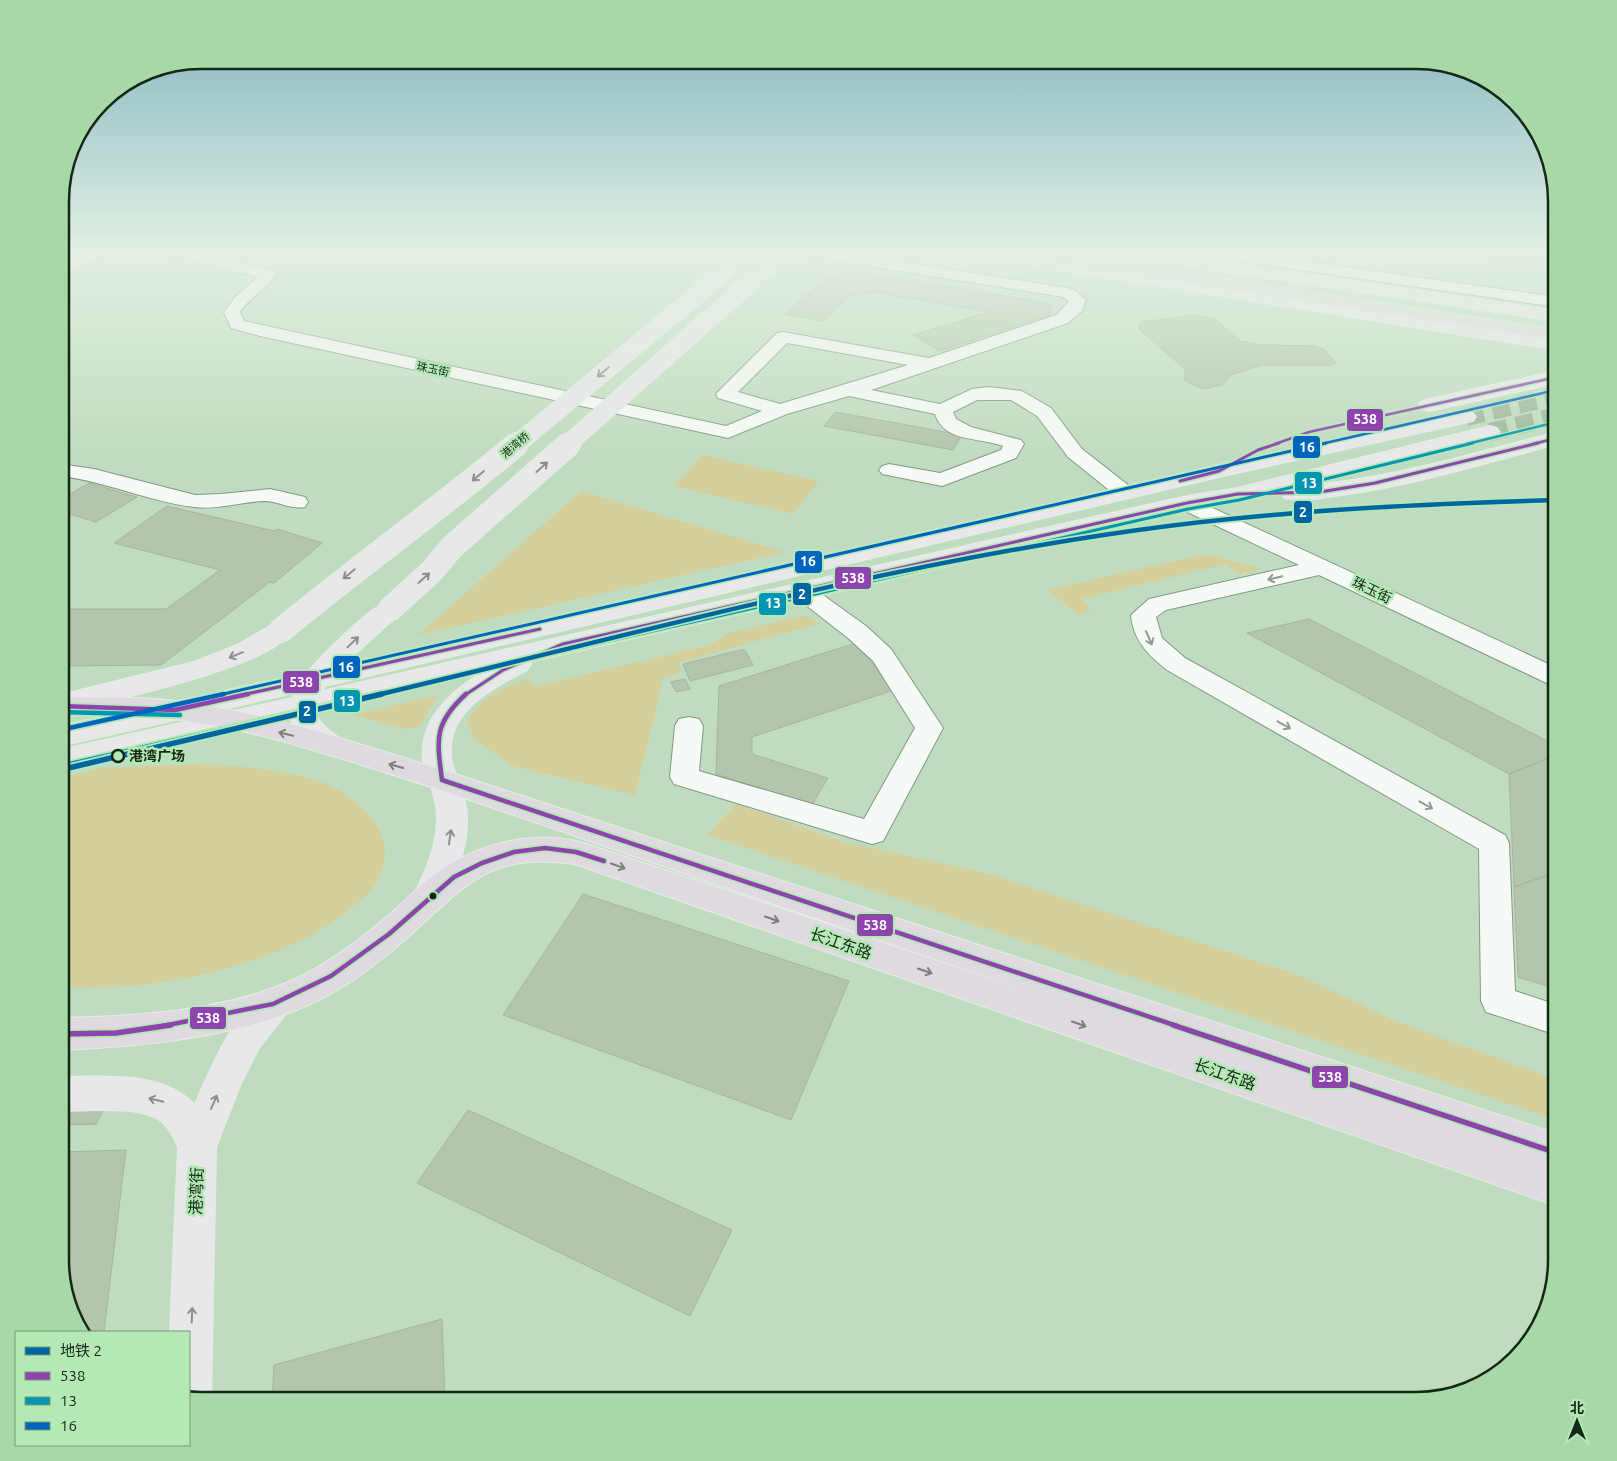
<svg xmlns="http://www.w3.org/2000/svg" width="1617" height="1461" font-family="Ubuntu,'Noto Sans SC',sans-serif">
	<style>
		.green { fill: #d5cf9c }
		.building { fill: #b4c5ac; stroke: #a4b69d }
		.lines { fill: none; stroke-linecap: round; stroke-linejoin: round }
		.major-tunnel { stroke: #9eb89e; stroke-width: 18; stroke-dasharray: 18 9; stroke-linecap: butt }
		.minor-casing { stroke: #829882; stroke-width: 2 }
		.major-casing { stroke: #e3efe3; stroke-width: 2 }
		.highway-casing { stroke: #e3efe3; stroke-width: 2 }
		.minor { fill: #f6faf6; fill-rule: evenodd }
		.major { fill: #e8e7e9; fill-rule: evenodd }
		.highway { fill: #dfdae0; fill-rule: evenodd }
		.major-bridge-far1-casing { stroke: #e3efe3; stroke-width: 19; stroke-linecap: butt }
		.major-bridge-casing { stroke: #e3efe3; stroke-width: 25; stroke-linecap: butt }
		.major-bridge-far1 { stroke: #e8e7e9; stroke-width: 18 }
		.major-bridge { stroke: #e8e7e9; stroke-width: 23 }
		.bus-1-far3-casing { stroke: #b4e8b5; stroke-width: 5 }
		.bus-1-far2-casing { stroke: #b4e8b5; stroke-width: 6 }
		.bus-1-far1-casing { stroke: #b4e8b5; stroke-width: 8 }
		.bus-1-casing { stroke: #b4e8b5; stroke-width: 9 }
		.bus-2-far2-casing { stroke: #b4e8b5; stroke-width: 5 }
		.bus-2-far1-casing { stroke: #b4e8b5; stroke-width: 6 }
		.bus-2-casing { stroke: #b4e8b5; stroke-width: 8 }
		.bus-3-far2-casing { stroke: #b4e8b5; stroke-width: 5 }
		.bus-3-far1-casing { stroke: #b4e8b5; stroke-width: 6 }
		.bus-3-casing { stroke: #b4e8b5; stroke-width: 8 }
		.bus-1-far3 { stroke: #8e44ad; stroke-width: 2.5 }
		.bus-1-far2 { stroke: #8e44ad; stroke-width: 3 }
		.bus-1-far1 { stroke: #8e44ad; stroke-width: 4.5 }
		.bus-1 { stroke: #8e44ad; stroke-width: 5.5 }
		.bus-2-far2 { stroke: #0396b2; stroke-width: 2.5 }
		.bus-2-far1 { stroke: #0396b2; stroke-width: 3 }
		.bus-2 { stroke: #0396b2; stroke-width: 4.5 }
		.bus-3-far2 { stroke: #0065bd; stroke-width: 2.5 }
		.bus-3-far1 { stroke: #0065bd; stroke-width: 3 }
		.bus-3 { stroke: #0065bd; stroke-width: 4.5 }
		.metro-1-far1-casing { stroke: #b4e8b5; stroke-width: 8 }
		.metro-1-casing { stroke: #b4e8b5; stroke-width: 9 }
		.metro-1-far1 { stroke: #0066a1; stroke-width: 4.5 }
		.metro-1 { stroke: #0066a1; stroke-width: 5.5 }
		.oneway { stroke: #89918a }
		.oneway2 { stroke: #909c91 }
		.oneway3 { stroke: #7a817a }
		.stop-dot { fill: #b4e8b5; stroke: #142815; stroke-width: 2.5 }
		.bus-dot { fill: #142815; stroke: #b4e8b5; stroke-width: 2 }
		.labels { text-anchor: middle; stroke-width: 5; stroke-linejoin: round; paint-order: stroke }
		.far-street-label { font-size: 11px; fill: #142815; stroke: #b4e8b5 }
		.street-label { font-size: 14px; fill: #142815; stroke: #b4e8b5 }
		.stop-label { font-size: 14px; font-weight: bold; fill: #142815; stroke: #b4e8b5; text-anchor: start }
		.near-street-label { font-size: 16px; fill: #142815; stroke: #b4e8b5 }
		.rim { fill: none; stroke: #142815; stroke-width: 2.5 }
		.line-badge { stroke: #b4e8b5; stroke-width: 2 }
		.badge-label { font-size: 14px; text-anchor: middle; font-weight: bold; fill: #fff }
	</style>
	<rect width="100%" height="100%" fill="#c0dcc0"/>
	<path class="green" d="M703 455 819 481 793 514 674 486Z
		M581 491 785 552 418 635Z
		M1196 556H1215L1262 569 1239 574 1226 564 1082 599 1091 611 1079 615 1047 590Z
		M801 616 811 618 819 624 677 663 682 672 662 678 658 702 635 795 512 766 475 740 467 722C484 694 499 690 528 679L535 686 707 646 729 633Z
		M438 695 419 727 403 729 353 715Z
		M196 764C236 766 278 768 316 780 357 794 404 835 377 882 366 900 326 928 306 938 234 975 141 991 60 988V778L102 768Z
		M736 804 845 842 990 874 1296 974 1396 1021 1557 1080V1120L707 835Z"/>
	<path class="building" d="M1464 253H1557V265Z
		M862 273 1038 301 1052 306 1050 315 940 351 913 335 988 312 874 292 849 296 824 321 785 314 823 280 836 274Z
		M1198 315 1216 320 1240 341 1261 345 1314 346 1325 350 1336 363 1331 365H1261L1231 375 1222 385 1203 389 1185 381V369L1139 329 1141 322Z
		M835 412 962 435 953 450 824 426Z
		M89 483 137 497 96 522 60 511V500Z
		M167 506 274 531 277 529 322 543 274 583 270 582 161 665 60 666V609H166L220 570 114 543Z
		M1309 619 1557 746V755L1509 774 1247 633Z
		M856 643 894 690 752 737V754L828 778 812 805 716 774 719 686Z
		M741 650H745L753 665 690 681 683 664Z
		M685 679 690 689 676 692 671 682Z
		M1557 755V872L1514 887 1509 774Z
		M1557 872V989L1518 977 1514 887Z
		M583 894 849 981 791 1120 503 1015Z
		M60 1100H108L96 1124 60 1125Z
		M468 1110 732 1230 690 1316 417 1183Z
		M126 1150 104 1332H82L74 1322 60 1269V1152Z
		M442 1319 445 1401H272L274 1365Z"/>
	<g class="lines">
		<path class="major-tunnel" d="M1466 417 1557 396
			M1490 432 1557 416"/>
		<defs>
			<path id="minor" d="M87 253H107L104 256 60 275V264Z
				M170 253H197L274 271 276 274C266 290 250 297 240 312L244 321 726 426 762 411 718 398 716 394 777 333 783 332 929 358 1056 315 1069 301 1063 297 818 258 813 256 811 253H845L1068 288 1074 290 1086 300 1082 311 1068 323 871 390 940 404 972 389 989 387 1022 391 1051 408 1082 449 1128 485 1125 490 1117 491 1109 490 1068 457 1037 416 1011 400H977L953 412 956 419 971 427 1021 440 1024 444 1016 458 942 486 882 474 879 470 882 466 889 464 940 473 1001 450 1003 446C980 437 944 443 935 414L849 396 787 414 728 438 260 336 231 328 224 312 235 297 258 277 173 256ZM787 343 908 365 780 404 738 392Z
				M1208 253H1247L1557 297V307L1216 258Z
				M60 464 94 469 195 495 221 494 270 489 305 497 308 502 305 507C291 510 278 501 264 501 240 502 218 510 195 507 149 502 106 481 60 476Z
				M1187 496 1557 668V688L1319 575 1166 610 1156 617 1162 638 1185 658 1505 835 1509 843 1515 991 1557 1005V1035L1486 1012 1481 1001 1479 849 1167 670C1148 655 1133 640 1131 615L1149 599 1299 565 1179 508 1176 503 1179 498Z
				M801 583 809 585 866 626 891 649 943 728 883 841 872 844 674 784 670 777 675 726 679 719 689 717 699 719 703 726 699 771 864 819 915 728 873 661 848 638 793 595 789 590 793 585Z"/>
			<path id="major" d="M739 253H756L728 277H716L714 274 716 271Z
				M774 253H791L759 283H747L745 280 747 277Z
				M975 253H1010L1557 340V350L983 258Z
				M1125 253H1162L1557 311V321L1133 258Z
				M1557 371V383L1429 411 1422 409 1419 405 1422 401 1429 399Z
				M1466 411 1473 413 1476 417 1473 421 1219 477 325 686 322 691 1187 496 1238 488 1490 426 1497 428 1500 432 1497 436 1295 486C1385 481 1470 454 1557 432V444C1486 463 1415 485 1341 495 1323 498 1302 502 1284 498L1281 493 1284 489 529 662 531 664 527 670C491 689 442 713 452 763 457 781 467 798 467 818 468 850 454 880 439 908L428 912 417 908 412 899C425 873 438 845 437 816 437 797 428 781 424 764 416 723 449 692 481 673L316 711C317 727 339 734 347 747L343 754C320 761 299 737 289 717L60 770V750L292 698 294 693 60 746V726L307 673C318 659 367 610 382 605 387 603 391 604 397 606L400 611 397 616 343 665 1219 465Z
				M279 624 288 626 291 632C267 669 107 701 60 713V695L194 662 237 645 270 626Z
				M273 989 285 993 290 1004 285 1015 259 1048 241 1083 216 1147 211 1399 210 1401 189 1399V1332H170L178 1147C174 1137 169 1128 161 1121 140 1105 86 1111 60 1111V1077C105 1077 161 1070 195 1105 209 1071 238 1002 273 989Z"/>
			<path id="highway" d="M1014 253H1051L1557 330V340L1022 258Z
				M60 697C98 698 136 696 174 701 269 712 361 745 452 773L1557 1134V1206L575 864C491 852 468 883 410 935 381 961 350 985 315 1002 235 1038 146 1046 60 1050V1018C136 1016 220 1012 291 981 329 964 362 938 394 911 412 894 430 875 452 863 492 840 543 830 587 844L1037 994 432 787C347 761 263 730 174 719 137 715 98 716 60 715Z"/>
		</defs>
		<use href="#minor" class="minor-casing"/>
		<use href="#major" class="major-casing"/>
		<use href="#highway" class="highway-casing"/>
		<use href="#minor" class="minor"/>
		<use href="#major" class="major"/>
		<use href="#highway" class="highway"/>
		<defs>
			<path id="major-bridge-far1" d="M517 444 722 274
				M568 444 753 280"/>
			<path id="major-bridge" d="M388 611 431 572 452 547 570 443
				M279 632C358 567 440 508 518 443"/>
		</defs>
		<use href="#major-bridge-far1" class="major-bridge-far1-casing"/>
		<use href="#major-bridge" class="major-bridge-casing"/>
		<use href="#major-bridge-far1" class="major-bridge-far1"/>
		<use href="#major-bridge" class="major-bridge"/>
		<defs>
			<path id="bus-1-far3" d="M1275 444 1309 432 1557 377
				M1533 444 1557 438"/>
			<path id="bus-1-far2" d="M1180 481 1219 471 1258 450 1279 443
				M242 695 540 629
				M465 695 503 670 563 644 1187 503 1238 494 1320 492 1375 483 1538 443"/>
			<path id="bus-1-far1" d="M466 694C433 724 437 740 442 780L1177 1026
				M60 706 175 710 248 694
				M163 1026 273 1004 331 976 389 934 454 877 482 863 514 852 545 848 576 852 604 861"/>
			<path id="bus-1" d="M1173 1025 1557 1153
				M60 1034 116 1033 171 1025"/>
			<path id="bus-2-far2" d="M1467 444 1557 422"/>
			<path id="bus-2-far1" d="M372 695 1188 509 1239 500 1473 443"/>
			<path id="bus-2" d="M60 712 180 715
				M61 766 378 694"/>
			<path id="bus-3-far2" d="M1321 444 1556 390"/>
			<path id="bus-3-far1" d="M219 695 1326 443"/>
			<path id="bus-3" d="M60 730 224 694"/>
		</defs>
		<use href="#bus-1-far3" class="bus-1-far3-casing"/>
		<use href="#bus-1-far2" class="bus-1-far2-casing"/>
		<use href="#bus-1-far1" class="bus-1-far1-casing"/>
		<use href="#bus-1" class="bus-1-casing"/>
		<use href="#bus-2-far2" class="bus-2-far2-casing"/>
		<use href="#bus-2-far1" class="bus-2-far1-casing"/>
		<use href="#bus-2" class="bus-2-casing"/>
		<use href="#bus-3-far2" class="bus-3-far2-casing"/>
		<use href="#bus-3-far1" class="bus-3-far1-casing"/>
		<use href="#bus-3" class="bus-3-casing"/>
		<use href="#bus-1-far3" class="bus-1-far3"/>
		<use href="#bus-1-far2" class="bus-1-far2"/>
		<use href="#bus-1-far1" class="bus-1-far1"/>
		<use href="#bus-1" class="bus-1"/>
		<use href="#bus-2-far2" class="bus-2-far2"/>
		<use href="#bus-2-far1" class="bus-2-far1"/>
		<use href="#bus-2" class="bus-2"/>
		<use href="#bus-3-far2" class="bus-3-far2"/>
		<use href="#bus-3-far1" class="bus-3-far1"/>
		<use href="#bus-3" class="bus-3"/>
		<defs>
			<path id="metro-1-far1" d="M377 695C627 636 876 567 1131 531 1272 511 1414 504 1557 500"/>
			<path id="metro-1" d="M60 770 382 694"/>
		</defs>
		<use href="#metro-1-far1" class="metro-1-far1-casing"/>
		<use href="#metro-1" class="metro-1-casing"/>
		<use href="#metro-1-far1" class="metro-1-far1"/>
		<use href="#metro-1" class="metro-1"/>
	</g>
	<defs><path id="oneway-shaft" d="M-6 0H5M1.5-3L5.5 0L1.5 3" fill="none" stroke-width="1.6" stroke-linecap="round" stroke-linejoin="round" transform="scale(1.25)"/></defs>
	<g class="oneway">
		<use href="#oneway-shaft" transform="translate(603 372) rotate(140)"/>
		<use href="#oneway-shaft" transform="translate(542 467) rotate(-42)"/>
		<use href="#oneway-shaft" transform="translate(478 476) rotate(140)"/>
		<use href="#oneway-shaft" transform="translate(349 574) rotate(141)"/>
		<use href="#oneway-shaft" transform="translate(424 578) rotate(-42)"/>
		<use href="#oneway-shaft" transform="translate(353 642) rotate(-43)"/>
		<use href="#oneway-shaft" transform="translate(236 655) rotate(158)"/>
		<use href="#oneway-shaft" transform="translate(450 837) rotate(-82)"/>
		<use href="#oneway-shaft" transform="translate(156 1100) rotate(-166)"/>
		<use href="#oneway-shaft" transform="translate(214 1102) rotate(-66)"/>
		<use href="#oneway-shaft" transform="translate(192 1315) rotate(-88)"/>
	</g>
	<g class="oneway2">
		<use href="#oneway-shaft" transform="translate(1275 578) rotate(166)"/>
		<use href="#oneway-shaft" transform="translate(1149 638) rotate(66)"/>
		<use href="#oneway-shaft" transform="translate(1284 725) rotate(29)"/>
		<use href="#oneway-shaft" transform="translate(1426 805) rotate(29)"/>
	</g>
	<g class="oneway3">
		<use href="#oneway-shaft" transform="translate(286 734) rotate(-166)"/>
		<use href="#oneway-shaft" transform="translate(396 766) rotate(-164)"/>
		<use href="#oneway-shaft" transform="translate(618 866) rotate(19)"/>
		<use href="#oneway-shaft" transform="translate(772 919) rotate(19)"/>
		<use href="#oneway-shaft" transform="translate(925 971) rotate(19)"/>
		<use href="#oneway-shaft" transform="translate(1079 1024) rotate(19)"/>
	</g>
	<linearGradient id="sky" x2="0" y2="1"><stop stop-color="#7db4be"/><stop offset="0.55" stop-color="#e3efe3"/><stop offset="1" stop-color="#e3efe3" stop-opacity="0"/></linearGradient>
	<rect width="1617" height="457" fill="url(#sky)"/>
	<circle class="stop-dot" cx="118" cy="756" r="6"/>
	<circle class="bus-dot" cx="433" cy="896" r="4.5"/>
	<g class="labels">
		<g class="far-street-label">
			<text transform="translate(433 369) rotate(12)" y="4">珠玉街</text>
			<text transform="translate(515 445) rotate(-40)" y="4">港湾桥</text>
		</g>
		<g class="street-label">
			<text transform="translate(1372 590) rotate(26)" y="5">珠玉街</text>
		</g>
		<g class="stop-label">
			<text x="129" y="761">港湾广场</text>
		</g>
		<g class="near-street-label">
			<text transform="translate(841 943) rotate(19)" y="6">长江东路</text>
			<text transform="translate(1225 1074) rotate(19)" y="6">长江东路</text>
			<text transform="translate(196 1191) rotate(-88)" y="6">港湾街</text>
		</g>
	</g>
	<path d="M0 0H1617V1461H0ZM201 69H1416A132 132 0 0 1 1548 201V1260A132 132 0 0 1 1416 1392H201A132 132 0 0 1 69 1260V201A132 132 0 0 1 201 69Z" fill="#a7d9a8" fill-rule="evenodd"/>
	<path class="rim" d="M201 69H1416A132 132 0 0 1 1548 201V1260A132 132 0 0 1 1416 1392H201A132 132 0 0 1 69 1260V201A132 132 0 0 1 201 69Z"/>
	<g class="line-badge">
		<rect x="1346" y="408" width="38" height="24" rx="5" fill="#8e44ad"/>
		<rect x="1292" y="435" width="29" height="24" rx="5" fill="#0065bd"/>
		<rect x="1294" y="471" width="29" height="24" rx="5" fill="#0396b2"/>
		<rect x="1293" y="500" width="20" height="24" rx="5" fill="#0066a1"/>
		<rect x="794" y="550" width="29" height="24" rx="5" fill="#0065bd"/>
		<rect x="834" y="566" width="38" height="24" rx="5" fill="#8e44ad"/>
		<rect x="792" y="582" width="20" height="24" rx="5" fill="#0066a1"/>
		<rect x="758" y="592" width="29" height="24" rx="5" fill="#0396b2"/>
		<rect x="332" y="655" width="29" height="24" rx="5" fill="#0065bd"/>
		<rect x="282" y="670" width="38" height="24" rx="5" fill="#8e44ad"/>
		<rect x="333" y="689" width="28" height="24" rx="5" fill="#0396b2"/>
		<rect x="298" y="700" width="19" height="24" rx="5" fill="#0066a1"/>
		<rect x="856" y="913" width="38" height="24" rx="5" fill="#8e44ad"/>
		<rect x="189" y="1006" width="38" height="24" rx="5" fill="#8e44ad"/>
		<rect x="1311" y="1065" width="38" height="24" rx="5" fill="#8e44ad"/>
	</g>
	<g class="badge-label">
		<text x="1365" y="424">538</text>
		<text x="1307" y="452">16</text>
		<text x="1309" y="488">13</text>
		<text x="1303" y="517">2</text>
		<text x="808" y="566">16</text>
		<text x="853" y="583">538</text>
		<text x="802" y="599">2</text>
		<text x="773" y="608">13</text>
		<text x="346" y="672">16</text>
		<text x="301" y="687">538</text>
		<text x="347" y="706">13</text>
		<text x="307" y="716">2</text>
		<text x="875" y="930">538</text>
		<text x="208" y="1023">538</text>
		<text x="1330" y="1082">538</text>
	</g>
	<rect x="15" y="1331" width="175" height="115" fill="#b4e8b5" stroke="#749b75"/>
	<rect x="25" y="1347" width="25" height="8" fill="#0066a1" stroke="#749b75"/>
	<text x="60" y="1356" font-size="15" fill="#142815">地铁 2</text>
	<rect x="25" y="1372" width="25" height="8" fill="#8e44ad" stroke="#749b75"/>
	<text x="60" y="1381" font-size="15" fill="#142815">538</text>
	<rect x="25" y="1397" width="25" height="8" fill="#0396b2" stroke="#749b75"/>
	<text x="60" y="1406" font-size="15" fill="#142815">13</text>
	<rect x="25" y="1422" width="25" height="8" fill="#0065bd" stroke="#749b75"/>
	<text x="60" y="1431" font-size="15" fill="#142815">16</text>
	<g transform="translate(1577 1421)" stroke="#b4e8b5" stroke-width="4" paint-order="stroke">
	<path d="M0-4L9 19L0 12L-9 19Z" fill="#142815"/>
	<text y="-8" font-size="14" font-weight="bold" text-anchor="middle" fill="#142815">北</text>
	</g>
</svg>
